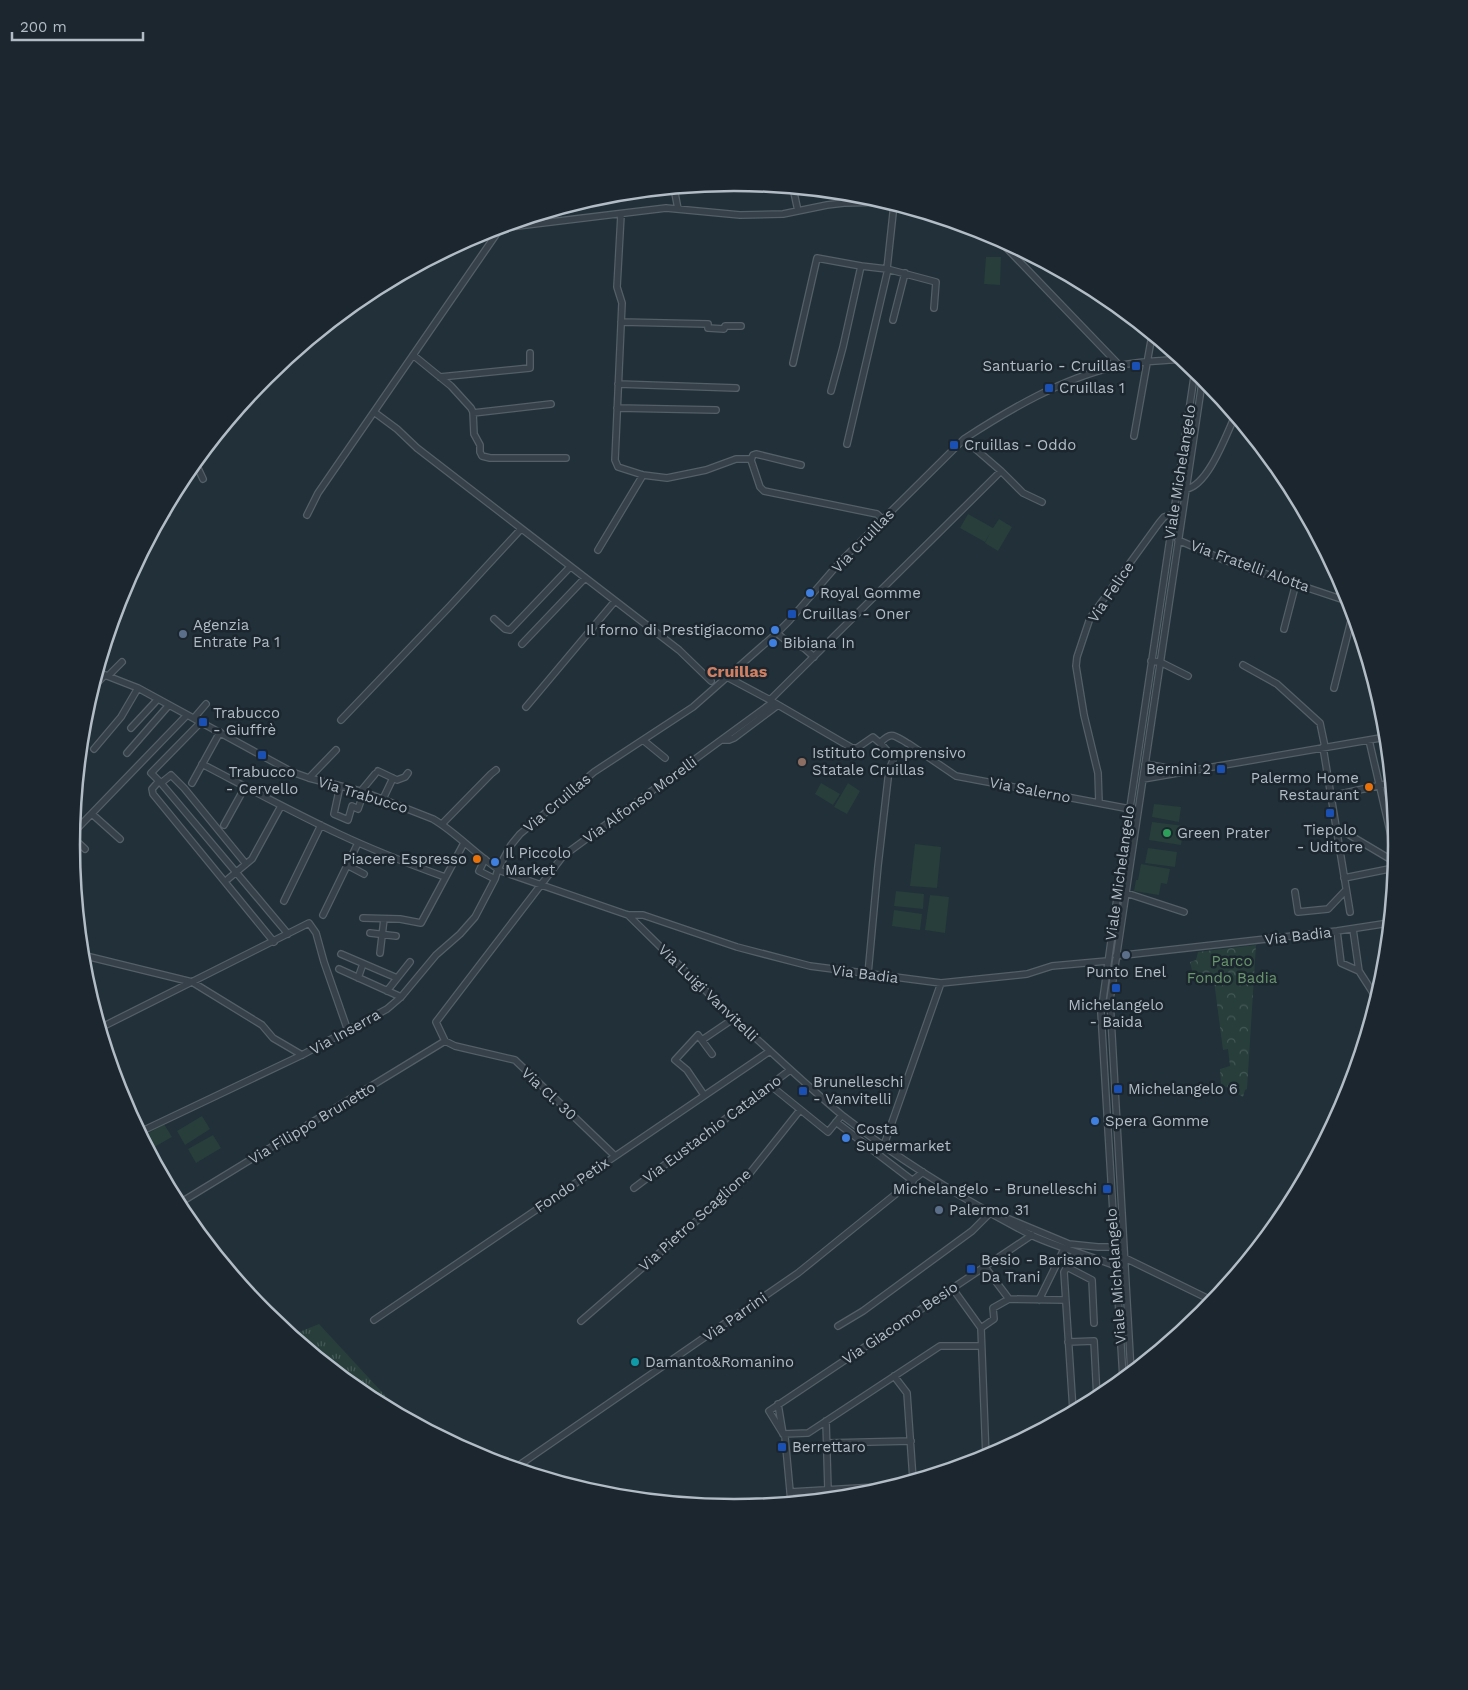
<svg xmlns="http://www.w3.org/2000/svg" width="1468" height="1690" font-family="'Work Sans',sans-serif">
	<style>
		.grass { fill: url(#grass-tufts) }
		.park { fill: url(#park-crowns) }
		.pitch { fill: #273e3b }
		.lines { fill: none; stroke-linecap: round; stroke-linejoin: round }
		.minor-casing { stroke: #545f67; stroke-width: 8 }
		.minor { stroke: #36414a; stroke-width: 5.5 }
		.transit-dot { fill: #1a4fb4; stroke: #1b262e; stroke-width: 2 }
		.shop-dot { fill: #3f7fe0; stroke: #1b262e; stroke-width: 2 }
		.service-dot { fill: #5c6f8a; stroke: #1b262e; stroke-width: 2 }
		.education-dot { fill: #8d6e63; stroke: #1b262e; stroke-width: 2 }
		.food-dot { fill: #e8710a; stroke: #1b262e; stroke-width: 2 }
		.leisure-dot { fill: #2e9e5b; stroke: #1b262e; stroke-width: 2 }
		.culture-dot { fill: #0f9aa8; stroke: #1b262e; stroke-width: 2 }
		.labels { text-anchor: middle; stroke-width: 5; stroke-linejoin: round; paint-order: stroke }
		.poi-label { font-size: 15px; fill: #b1bcc6; stroke: #1b262e; text-anchor: start }
		.street-label { font-size: 15px; fill: #b1bcc6; stroke: #1b262e }
		.park-label { font-size: 15px; fill: #69966c; stroke: #1b262e }
		.neighbourhood-label { font-size: 16px; font-weight: bold; fill: #d07f62; stroke: #1b262e }
		.rim { fill: none; stroke: #b1bcc6; stroke-width: 2.5 }
	</style>
	<defs>
		<pattern id="grass-tufts" width="24" height="20" patternUnits="userSpaceOnUse" patternTransform="scale(1.25)"><rect width="24" height="20" fill="#273e3b"/><path d="M3 7l-1-3M5 7V3M7 7l1-3M15 17l-1-3M17 17v-4M19 17l1-3" fill="none" stroke="#445856"/></pattern>
		<pattern id="park-crowns" width="20" height="18" patternUnits="userSpaceOnUse" patternTransform="scale(1.25)"><rect width="20" height="18" fill="#273e3b"/><path d="M2 6a3 3 0 1 1 6 0M12 15a3 3 0 1 1 6 0" fill="none" stroke="#445856"/></pattern>
	</defs>
	<rect width="100%" height="100%" fill="#223039"/>
	<path class="grass" d="M319 1324 393 1404 390 1409 366 1396 292 1335Z"/>
	<path class="park" d="M1256 945 1247 1089 1245 1090 1243 1097 1221 1084 1220 1069 1230 1066 1228 1049 1223 1050 1214 981 1195 983 1190 962 1196 960 1198 952Z"/>
	<path class="pitch" d="M986 257H1001L1000 285 984 284Z
		M968 514 993 528 999 519 1012 527 998 551 985 543 990 533 985 542 960 528Z
		M821 783 840 794 833 805 815 794Z
		M848 783 860 791 847 814 834 807Z
		M1154 804 1181 807 1179 822 1152 817Z
		M1152 822 1184 826 1181 845 1149 840Z
		M915 844 941 847 937 888 910 886Z
		M1148 848 1177 852 1175 867 1145 863Z
		M1141 864 1170 869 1167 884 1161 883 1159 895 1134 891 1136 880H1138Z
		M896 891 924 894 923 909 894 906Z
		M930 895 949 897 945 933 925 930Z
		M894 910 922 914 920 930 892 926Z
		M202 1116 210 1129 185 1145 177 1131Z
		M164 1124 172 1137 149 1150 142 1137Z
		M213 1135 221 1148 196 1163 188 1149Z"/>
	<g class="lines">
		<defs>
			<path id="minor" d="M674 188 678 209
				M793 188 798 211
				M894 204 887 269 936 282 934 308
				M621 215 617 287 622 303 615 460 618 467 643 475 667 478 706 470 736 459H751
				M501 228 666 208 740 215 783 214 827 205 844 203 887 202
				M996 237 1119 365
				M893 320 905 273
				M621 322 708 324V328L724 329 725 326H741
				M413 355 451 386 471 408 473 412 474 434 480 445V452L482 456 490 458H566
				M793 363 817 258 861 266 887 269
				M440 377 530 368V353
				M618 384 736 388
				M831 391 843 347 861 266
				M617 408 716 410
				M374 412 397 429 417 448 679 650 711 681
				M473 413 551 404
				M1134 436 1152 335
				M964 439 1001 471 1023 493 1042 502
				M847 444 888 269
				M195 462 203 479
				M801 465 756 454 753 455 751 460 760 487 764 491 877 514 883 520
				M1186 489C1208 486 1226 435 1235 416
				M165 511 167 514
				M307 515 318 493 502 226
				M1178 540 1224 560 1350 602
				M598 550 643 475
				M494 619 505 629 510 630 570 567
				M1284 629 1296 583
				M777 633 784 639 804 648 814 657
				M522 644 585 578
				M1151 661 1160 662 1188 676
				M1243 665 1277 684 1320 723 1325 747
				M97 672 138 688 292 772 309 778 364 792 433 819C457 833 477 856 501 871L628 915H643L737 947 810 966 941 983 1027 974 1052 966 1107 961
				M108 676 122 662
				M727 677 770 700
				M92 688 105 675
				M1334 688 1353 613
				M773 702 770 700 1001 471
				M773 702 852 748H857L873 737 880 743C891 731 894 735 907 743
				M526 707 615 601
				M194 718 206 704
				M341 720 450 606 521 529
				M201 722 151 773 161 783 288 934
				M131 728 158 699
				M643 740 665 758
				M722 740H729L734 738 778 705
				M1369 740 1396 857
				M909 744 956 776 1130 809
				M1323 747 1350 912
				M94 749 121 717 138 688
				M127 753 169 705
				M202 764C248 788 292 812 339 834 373 850 409 864 445 877
				M1145 764 1185 771
				M378 771 397 780 405 777 408 773
				M309 778 336 750
				M1143 779 1386 737
				M159 781 152 789 153 794 274 942
				M161 783 171 775 184 788 246 864
				M192 783 220 732
				M340 786 334 814 348 820 352 806 358 809 364 792
				M361 791 375 774
				M1331 796 1391 783
				M383 799 393 778
				M1099 803 1098 773 1084 715 1076 666 1077 657 1090 618 1159 523 1164 517 1173 514
				M92 814 120 839
				M442 824 491 774 496 770
				M224 825 245 787
				M1336 827 1395 862
				M72 834 187 715
				M72 837 85 849
				M485 859 479 871 495 879
				M347 865 364 874
				M1344 878 1394 868
				M228 879 252 859 281 806
				M1295 892 1298 912 1328 909 1346 890
				M1126 893 1184 912
				M284 901 321 825
				M323 915 358 843
				M628 915C675 961 721 1007 770 1051 794 1073 818 1095 843 1116 901 1161 966 1201 1031 1235 1059 1248 1088 1255 1116 1266
				M363 918 400 919 421 923 464 843
				M1337 931 1341 963 1359 971 1353 929
				M370 933 396 936
				M380 953 384 919
				M341 954 397 978
				M82 955 192 982 262 1025 273 1038 302 1055
				M1116 956 1337 931 1389 923
				M339 969 401 997
				M1359 971 1377 999
				M868 974 878 866 889 770 894 758 880 743
				M358 978 363 964
				M387 991 410 962
				M100 1028 309 923 316 933 324 962 348 1031
				M702 1040 733 1019
				M445 1041 436 1022 563 856 773 702
				M445 1041 455 1046 515 1060 615 1156
				M770 1085 828 1132 842 1115
				M704 1095 687 1070 675 1060 698 1035 712 1054
				M836 1122 913 1181
				M140 1132 302 1055 387 1009 401 997 436 955 460 934 475 917 495 879 498 869 511 845 520 834 594 772 693 707 777 633 789 621 840 562 964 439C1010 409 1063 378 1117 366 1138 361 1161 361 1182 359
				M884 1145 941 983
				M634 1188 790 1070
				M178 1204 445 1041
				M1009 1219 1069 1244 1098 1247H1115
				M1125 1258 1213 1301
				M985 1267 1009 1299 1065 1300
				M1067 1267 1092 1280 1094 1323
				M953 1289 981 1328 986 1458
				M1039 1300 1064 1249
				M374 1320 770 1051
				M581 1321 746 1178 800 1110
				M838 1326 863 1311 972 1231 991 1212
				M981 1328 994 1319 993 1308 1009 1299
				M1068 1342 1094 1341 1097 1399
				M1131 1372 1110 1000 1203 376
				M894 1376 907 1393 913 1480
				M1123 1379 1101 1013 1124 848 1195 370
				M778 1404 783 1434 808 1433 940 1346H981
				M1073 1411 1064 1272 1075 1253
				M826 1421 828 1490
				M827 1443 911 1441
				M515 1468 798 1273 923 1172
				M790 1492 893 1486
				M791 1502 785 1437 769 1411 1032 1235"/>
		</defs>
		<use href="#minor" class="minor-casing"/>
		<use href="#minor" class="minor"/>
	</g>
	<g class="transit-dot">
		<rect x="1131" y="361" width="10" height="10" rx="2.5"/>
		<rect x="1044" y="383" width="10" height="10" rx="2.5"/>
		<rect x="949" y="440" width="10" height="10" rx="2.5"/>
		<rect x="787" y="609" width="10" height="10" rx="2.5"/>
		<rect x="198" y="717" width="10" height="10" rx="2.5"/>
		<rect x="257" y="750" width="10" height="10" rx="2.5"/>
		<rect x="1216" y="764" width="10" height="10" rx="2.5"/>
		<rect x="1325" y="808" width="10" height="10" rx="2.5"/>
		<rect x="1111" y="983" width="10" height="10" rx="2.5"/>
		<rect x="1113" y="1084" width="10" height="10" rx="2.5"/>
		<rect x="798" y="1086" width="10" height="10" rx="2.5"/>
		<rect x="1102" y="1184" width="10" height="10" rx="2.5"/>
		<rect x="966" y="1264" width="10" height="10" rx="2.5"/>
		<rect x="777" y="1442" width="10" height="10" rx="2.5"/>
	</g>
	<g class="shop-dot">
		<circle cx="810" cy="593" r="5"/>
		<circle cx="775" cy="630" r="5"/>
		<circle cx="773" cy="643" r="5"/>
		<circle cx="495" cy="862" r="5"/>
		<circle cx="1095" cy="1121" r="5"/>
		<circle cx="846" cy="1138" r="5"/>
	</g>
	<g class="service-dot">
		<circle cx="183" cy="634" r="5"/>
		<circle cx="1126" cy="955" r="5"/>
		<circle cx="939" cy="1210" r="5"/>
	</g>
	<circle class="education-dot" cx="802" cy="762" r="5"/>
	<g class="food-dot">
		<circle cx="1369" cy="787" r="5"/>
		<circle cx="477" cy="859" r="5"/>
	</g>
	<circle class="leisure-dot" cx="1167" cy="833" r="5"/>
	<circle class="culture-dot" cx="635" cy="1362" r="5"/>
	<g class="labels">
		<g class="poi-label">
			<text x="1126" y="371" text-anchor="end">Santuario - Cruillas</text>
			<text x="1059" y="393">Cruillas 1</text>
			<text x="964" y="450">Cruillas - Oddo</text>
			<text x="820" y="598">Royal Gomme</text>
			<text x="802" y="619">Cruillas - Oner</text>
			<text x="193" y="630">Agenzia<tspan x="193" dy="17">Entrate Pa 1</tspan></text>
			<text x="765" y="635" text-anchor="end">Il forno di Prestigiacomo</text>
			<text x="783" y="648">Bibiana In</text>
			<text x="213" y="718">Trabucco<tspan x="213" dy="17">- Giuffrè</tspan></text>
			<text x="812" y="758">Istituto Comprensivo<tspan x="812" dy="17">Statale Cruillas</tspan></text>
			<text x="1211" y="774" text-anchor="end">Bernini 2</text>
			<text x="262" y="777" text-anchor="middle">Trabucco<tspan x="262" dy="17">- Cervello</tspan></text>
			<text x="1359" y="783" text-anchor="end">Palermo Home<tspan x="1359" dy="17">Restaurant</tspan></text>
			<text x="1330" y="835" text-anchor="middle">Tiepolo<tspan x="1330" dy="17">- Uditore</tspan></text>
			<text x="1177" y="838">Green Prater</text>
			<text x="505" y="858">Il Piccolo<tspan x="505" dy="17">Market</tspan></text>
			<text x="467" y="864" text-anchor="end">Piacere Espresso</text>
			<text x="1126" y="977" text-anchor="middle">Punto Enel</text>
			<text x="1116" y="1010" text-anchor="middle">Michelangelo<tspan x="1116" dy="17">- Baida</tspan></text>
			<text x="813" y="1087">Brunelleschi<tspan x="813" dy="17">- Vanvitelli</tspan></text>
			<text x="1128" y="1094">Michelangelo 6</text>
			<text x="1105" y="1126">Spera Gomme</text>
			<text x="856" y="1134">Costa<tspan x="856" dy="17">Supermarket</tspan></text>
			<text x="1097" y="1194" text-anchor="end">Michelangelo - Brunelleschi</text>
			<text x="949" y="1215">Palermo 31</text>
			<text x="981" y="1265">Besio - Barisano<tspan x="981" dy="17">Da Trani</tspan></text>
			<text x="645" y="1367">Damanto&amp;Romanino</text>
			<text x="792" y="1452">Berrettaro</text>
		</g>
		<g class="street-label">
			<text transform="translate(1180 472) rotate(-81)" y="5">Viale Michelangelo</text>
			<text transform="translate(863 541) rotate(-46)" y="5">Via Cruillas</text>
			<text transform="translate(1250 566) rotate(20)" y="5">Via Fratelli Alotta</text>
			<text transform="translate(1111 592) rotate(-56)" y="5">Via Felice</text>
			<text transform="translate(1030 790) rotate(11)" y="5">Via Salerno</text>
			<text transform="translate(363 795) rotate(17)" y="5">Via Trabucco</text>
			<text transform="translate(640 800) rotate(-36)" y="5">Via Alfonso Morelli</text>
			<text transform="translate(557 803) rotate(-40)" y="5">Via Cruillas</text>
			<text transform="translate(1120 873) rotate(-82)" y="5">Viale Michelangelo</text>
			<text transform="translate(1298 936) rotate(-7)" y="5">Via Badia</text>
			<text transform="translate(865 974) rotate(7)" y="5">Via Badia</text>
			<text transform="translate(708 993) rotate(44)" y="5">Via Luigi Vanvitelli</text>
			<text transform="translate(345 1032) rotate(-29)" y="5">Via Inserra</text>
			<text transform="translate(549 1094) rotate(43)" y="5">Via Cl. 30</text>
			<text transform="translate(312 1123) rotate(-31)" y="5">Via Filippo Brunetto</text>
			<text transform="translate(712 1129) rotate(-37)" y="5">Via Eustachio Catalano</text>
			<text transform="translate(572 1185) rotate(-34)" y="5">Fondo Petix</text>
			<text transform="translate(695 1220) rotate(-42)" y="5">Via Pietro Scaglione</text>
			<text transform="translate(1116 1276) rotate(-94)" y="5">Viale Michelangelo</text>
			<text transform="translate(735 1317) rotate(-35)" y="5">Via Parrini</text>
			<text transform="translate(900 1323) rotate(-34)" y="5">Via Giacomo Besio</text>
		</g>
		<g class="park-label">
			<text x="1232" y="966">Parco<tspan x="1232" dy="17">Fondo Badia</tspan></text>
		</g>
		<g class="neighbourhood-label">
			<text x="737" y="677">Cruillas</text>
		</g>
	</g>
	<path d="M0 0H1468V1690H0ZM80 845a654 654 0 1 1 1308 0a654 654 0 1 1-1308 0Z" fill="#1b262e" fill-rule="evenodd"/>
	<path class="rim" d="M80 845a654 654 0 1 1 1308 0a654 654 0 1 1-1308 0Z"/>
	<path d="M12 32v8h131v-8" fill="none" stroke="#b1bcc6" stroke-width="2.5"/>
	<text x="20" y="32" font-size="15" fill="#b1bcc6" stroke="#1b262e" stroke-width="4" paint-order="stroke">200 m</text>
</svg>
